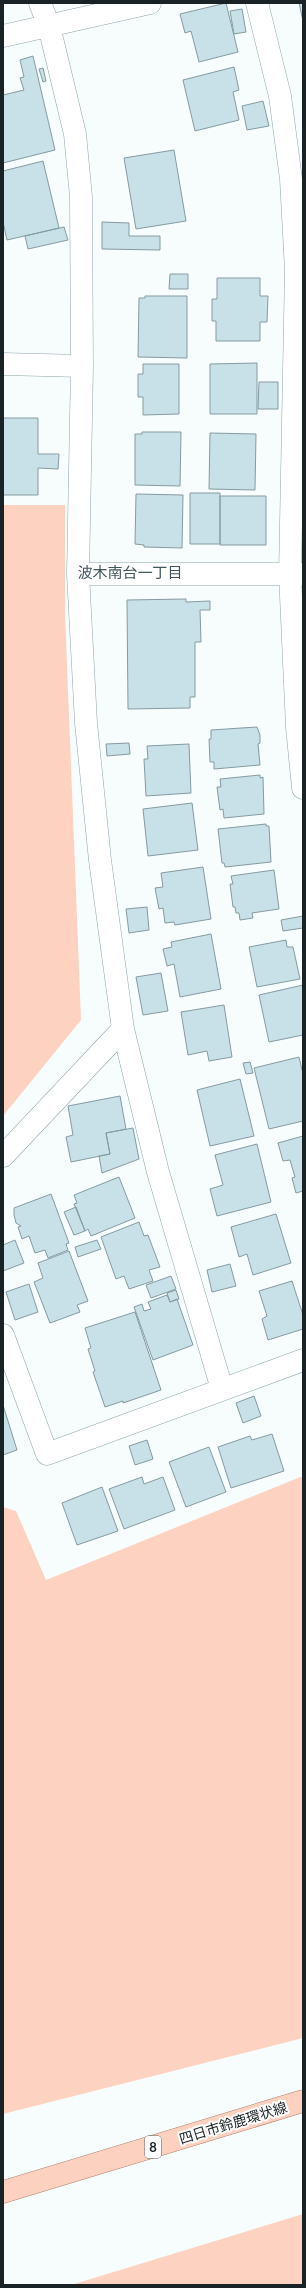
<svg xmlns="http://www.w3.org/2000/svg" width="306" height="2288" font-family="Lato,'Noto Sans JP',sans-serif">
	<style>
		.green { fill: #fed2c0 }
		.building { fill: #c8e0e7; stroke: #849ba1 }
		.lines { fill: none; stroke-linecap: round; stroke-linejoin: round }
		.minor-casing { stroke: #8ea5ab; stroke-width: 23 }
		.major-casing { stroke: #ac806e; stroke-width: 23 }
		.minor { stroke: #fff; stroke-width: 22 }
		.major { stroke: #fdd1bf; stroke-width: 22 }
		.labels { text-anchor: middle; stroke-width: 4; stroke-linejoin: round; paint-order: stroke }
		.shield { fill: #fff; stroke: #5e6466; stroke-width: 1 }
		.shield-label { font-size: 13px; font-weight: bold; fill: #192225 }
		.street-label { font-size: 14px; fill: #192225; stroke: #fff }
		.neighbourhood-label { font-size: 15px; fill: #41565c; stroke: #fff }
	</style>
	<rect width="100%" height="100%" fill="#f7fcfd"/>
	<path class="green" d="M3 505H65V614L81 1020 3 1116Z
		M303 1476V2038L3 2114V1507L16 1511 46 1580Z
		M303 2214V2285H71Z"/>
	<path class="building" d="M226 3 238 52 199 62 191 31 185 33 180 14Z
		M299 3H303V21Z
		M242 9 246 32 234 34 230 11Z
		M33 56 55 150 3 163V95L24 90 20 78 24 77 20 60Z
		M234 67 239 90 233 92 239 120 195 131 183 80Z
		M43 68 46 81 43 82 39 69Z
		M263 101 269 126 247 130 242 106Z
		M174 150 186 221 136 229 124 158Z
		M43 161 59 228 7 240 3 222V171Z
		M102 222 129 223V236H160V250L102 249Z
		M64 227 68 240 28 249 25 236Z
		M170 274H188V289H169Z
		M217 278H260V296H268L267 322H260V341H216V321H212V299H217Z
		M145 296H187V358L138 357 139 298H145Z
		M257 363V414H210V364Z
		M143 364H179V414L143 415V397H138V374H143Z
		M259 382H278V409H258Z
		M3 418H38V454H59L58 469 38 468V495H3Z
		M142 432H181L180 486 135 485V434H142Z
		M210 433 256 434 255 490 209 489Z
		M190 493H220V544H190Z
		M136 494 183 495 182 548 144 547V545L135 544Z
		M220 496H266V545H220Z
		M186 599V602L210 601V610H200L201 642H195V697H190V708L128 709 127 600Z
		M257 727 260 735V743L258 744 260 765 214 769V762H210L209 739H211V730Z
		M129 743 130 754 107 756 106 744Z
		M189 744 191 793 146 796 144 759H148L147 746Z
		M260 775V778L263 777 264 814 224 818 223 809 220 810 217 787H221L220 779Z
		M192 803 198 850 148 856 143 809Z
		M266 824V826H269L271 862 225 867 224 863H222L218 829Z
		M203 867 211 919 175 925 174 922 165 923 163 908 159 909 155 888 163 887 161 873Z
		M274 870 279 909 252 913 253 918 240 920 239 913H236L235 907H233L230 884H233L231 876Z
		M147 907 149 930 129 933 126 909Z
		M303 916V928L283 931 281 920Z
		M211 934 221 989 180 997 174 964 167 966 163 949 172 947 171 942Z
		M286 940 287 947H293L300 979 257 987 249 947Z
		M161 973 168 1011 143 1015 136 977Z
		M303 985V1035L269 1042 259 995Z
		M224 1005 232 1057 209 1061 207 1051 188 1055 181 1012Z
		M299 1057 303 1074V1121L269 1129 254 1068Z
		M250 1062 253 1073 246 1074 243 1063Z
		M240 1079 254 1136 210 1146 197 1090Z
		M120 1096 126 1129 106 1133 110 1154 71 1162 66 1137 73 1135 68 1106Z
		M133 1128 139 1159 102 1173 99 1156 110 1154 106 1133Z
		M303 1136V1191L296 1193 292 1178 295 1177 290 1160 283 1161 278 1143Z
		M257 1144 271 1202 217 1216 210 1189 223 1185 215 1155Z
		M119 1177 135 1218 91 1236 88 1229 85 1231 74 1204 77 1203 74 1195Z
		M51 1194 69 1243 66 1244 68 1250 48 1258 45 1250 35 1253 29 1236 22 1239 18 1227 21 1226 16 1223 14 1215V1208Z
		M76 1207 85 1231 74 1235 64 1212Z
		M276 1214 291 1263 253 1275 247 1254 239 1257 231 1227Z
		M139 1222 144 1236 148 1235 160 1267 149 1270 153 1281 129 1289 124 1276 116 1279 101 1237Z
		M15 1240 24 1263 3 1271V1245Z
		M97 1240 101 1249 78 1257 75 1247Z
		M69 1251 88 1301 77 1305 80 1312 50 1323 34 1282 43 1278 38 1263Z
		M230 1264 236 1286 212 1292 207 1270Z
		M171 1276 176 1289 151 1298 146 1285Z
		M292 1281 303 1315V1329L268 1340 262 1319 267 1316 259 1291Z
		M29 1284 38 1312 15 1320 6 1292Z
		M176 1290 179 1299 170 1302 167 1293Z
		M167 1295 170 1302 177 1299 193 1345 153 1360 134 1307 142 1304 144 1311 151 1309 148 1302Z
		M135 1312 161 1390 123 1403V1401L105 1407 93 1372 95 1371 88 1349 91 1348 85 1328Z
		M254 1396 261 1416 243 1423 236 1403Z
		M3 1405 17 1450 3 1455Z
		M272 1434 284 1471 231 1488 218 1447 250 1436 252 1440Z
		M147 1440 153 1459 135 1465 129 1446Z
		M209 1447 226 1492 186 1507 169 1462Z
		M142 1477 144 1484 163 1477 175 1510 124 1529 109 1489Z
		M102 1487 118 1531 77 1545 62 1503Z"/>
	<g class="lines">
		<defs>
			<path id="minor" d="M40 3 49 26 75 134 81 197 82 366 78 574 86 723 100 860 123 1029 158 1172 222 1389
				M257 3 280 96 291 179 296 270 290 574 297 727 303 788
				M3 36 150 3
				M3 364 82 366
				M78 574H303
				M3 1156 123 1029
				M3 1335 47 1454 303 1360"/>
			<path id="major" d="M3 2192 303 2101"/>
		</defs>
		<use href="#minor" class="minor-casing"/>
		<use href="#major" class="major-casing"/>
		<use href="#minor" class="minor"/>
		<use href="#major" class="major"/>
	</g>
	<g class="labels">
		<rect class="shield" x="145" y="2136" width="16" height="22" rx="3"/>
		<g class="shield-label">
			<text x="153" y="2152">8</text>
		</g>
		<g class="street-label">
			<text transform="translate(233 2123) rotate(-17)" y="5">四日市鈴鹿環状線</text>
		</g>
		<g class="neighbourhood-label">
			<text x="130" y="578">波木南台一丁目</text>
		</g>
	</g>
	<rect width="306" height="2288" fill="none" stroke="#192225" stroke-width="8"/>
</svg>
